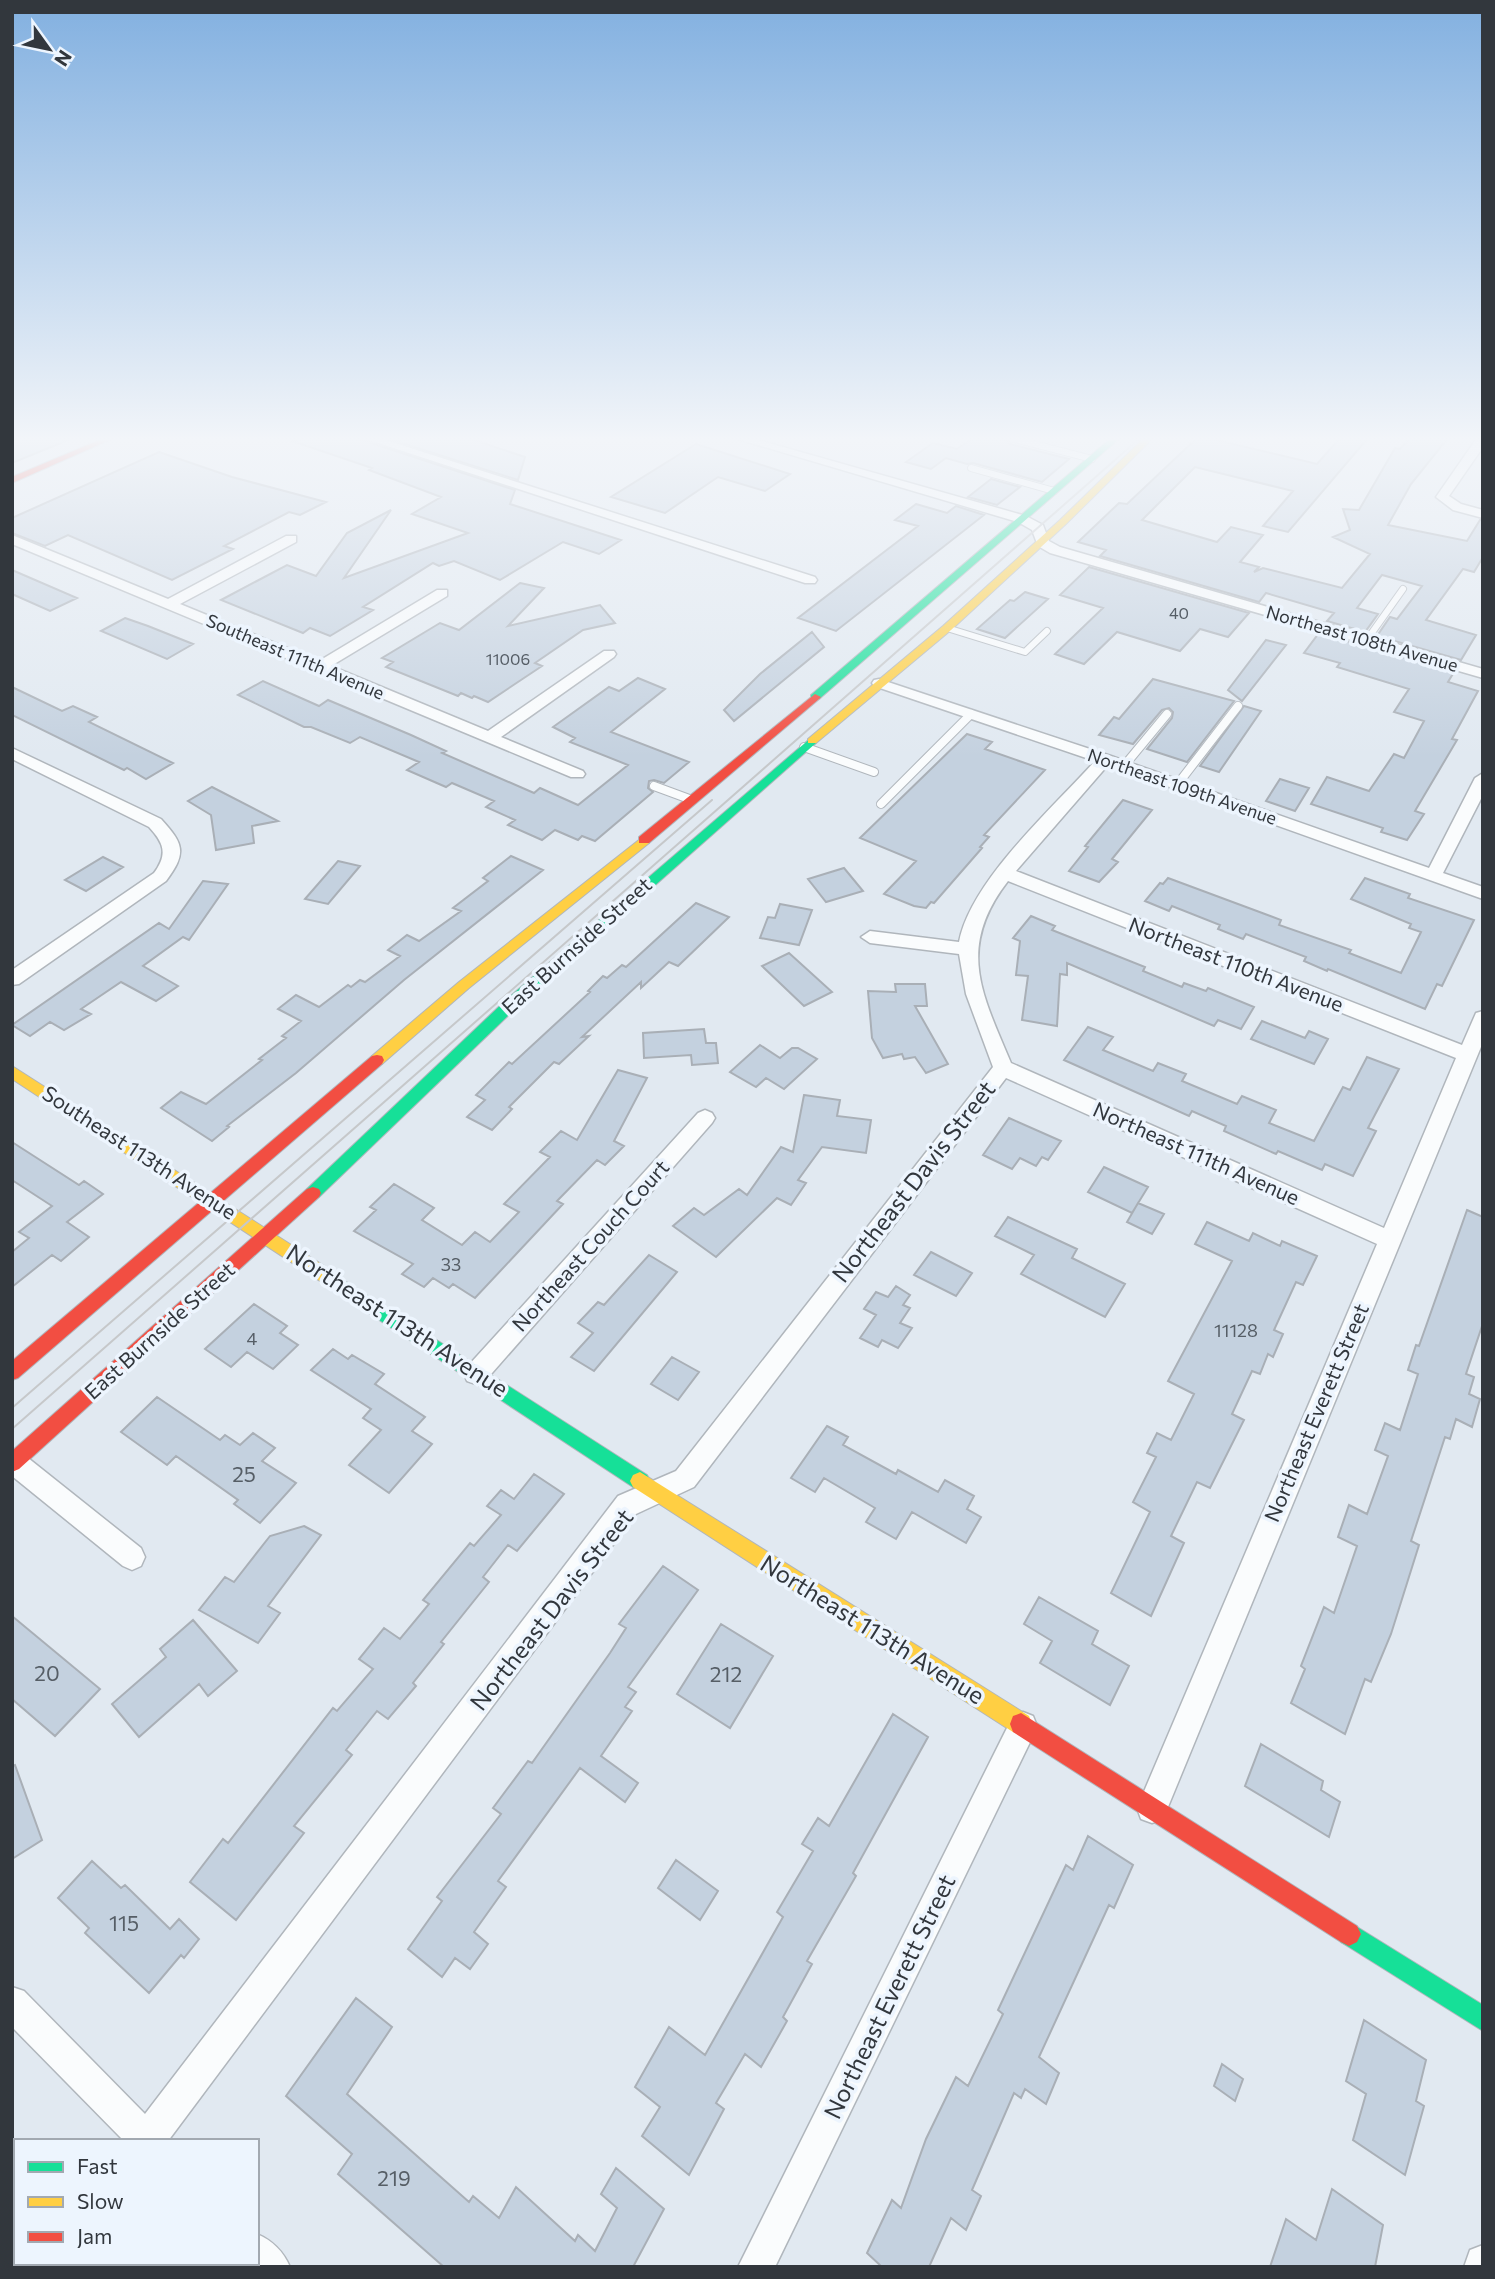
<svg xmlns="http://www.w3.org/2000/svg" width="1495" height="2279" font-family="Commissioner,sans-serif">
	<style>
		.building { fill: #c4d1df; stroke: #a9afb6; stroke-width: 2 }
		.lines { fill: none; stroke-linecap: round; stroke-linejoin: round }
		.lane-far1-casing { stroke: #b0b6bc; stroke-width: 8 }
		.lane-casing { stroke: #b0b6bc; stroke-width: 10 }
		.street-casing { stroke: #b0b6bc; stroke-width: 3 }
		.fast-casing { stroke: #b0b6bc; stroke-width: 2 }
		.slow-casing { stroke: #b0b6bc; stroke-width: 2 }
		.jam-casing { stroke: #b0b6bc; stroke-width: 2 }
		.lane-far1 { stroke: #fafcfd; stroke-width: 6 }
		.lane { stroke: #fafcfd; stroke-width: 8 }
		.street { fill: #fafcfd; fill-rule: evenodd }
		.fast { fill: #16e098; fill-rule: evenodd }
		.slow { fill: #ffcf43; fill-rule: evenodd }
		.jam { fill: #f24e42; fill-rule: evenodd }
		.tram { stroke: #c6c8ca; stroke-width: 2 }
		.labels { text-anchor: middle; stroke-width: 7; stroke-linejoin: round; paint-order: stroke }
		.far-number-label { font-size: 16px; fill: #565e66 }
		.far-street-label { font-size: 18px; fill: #32373d; stroke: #edf5fe }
		.number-label { font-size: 18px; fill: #565e66 }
		.street-label { font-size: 21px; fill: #32373d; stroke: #edf5fe }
		.near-number-label { font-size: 21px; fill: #565e66 }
		.near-street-label { font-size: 24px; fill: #32373d; stroke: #edf5fe }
	</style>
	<rect width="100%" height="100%" fill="#e1e9f1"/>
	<path class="building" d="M20 438H73L12 463V441Z
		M292 438H360L362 440 515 490 510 504 621 540 599 554 563 542 500 580 454 561 439 566 433 563 363 607 373 610 330 636 310 628 303 633 221 600 287 565 316 576 347 533 391 510 344 578 468 533 412 514 441 497 369 470 372 468 292 441Z
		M386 438H468L525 457 518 480Z
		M973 438H1005L1010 444 1069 459 1042 482 973 463 967 464 946 458 931 469 906 462 933 443 957 449Z
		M1197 438H1208L1317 464 1340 438H1368L1288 532 1263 526 1293 491 1195 467 1142 520 1217 542 1231 527 1263 535 1240 562 1259 567 1254 572 1263 568 1342 588 1370 554 1333 537 1350 530 1343 509 1359 510 1395 448 1400 449 1410 438H1448L1411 484 1388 525 1467 541 1480 520H1483V557L1474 572 1463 569 1426 620 1476 635 1461 660 1377 636 1390 617 1397 619 1422 586 1382 575 1357 608 1378 614 1365 632 1327 621 1334 613 1266 593 1259 602 1100 556 1106 550 1078 542 1119 503 1127 504Z
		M696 444 790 474 765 491 718 477 665 513 611 497Z
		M159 452 232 477 326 502 300 515 289 512 224 546 233 549 172 580 68 535 45 546 12 533V518Z
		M991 479 1020 487 997 505 968 497Z
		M916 504 947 513 956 506 984 515 836 631 798 618 918 526 895 520Z
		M1089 567 1249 613 1228 637 1200 629 1180 651 1117 632 1084 664 1055 654 1103 608 1060 595Z
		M12 570 77 598 50 611 12 594Z
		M520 583 544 588 508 626 600 605 615 623 583 630 535 663 542 666 488 702 474 696 472 698 461 693 458 696 386 667 393 662 382 658 440 623 459 630Z
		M1025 592 1048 599 1005 638 977 629 1010 600 1014 601Z
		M125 618 148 626 193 644 167 659 101 631Z
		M812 632 824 647 734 721 724 710 760 674Z
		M1319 633 1454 672 1448 682 1478 691 1452 739 1457 740 1415 811 1424 814 1407 840 1381 832 1383 828 1311 804 1327 777 1369 791 1394 754 1404 758 1424 721 1394 712 1409 689 1337 667 1340 663 1304 653Z
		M1266 640 1286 645 1242 701 1228 690Z
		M638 678 665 689 611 732 689 762 664 783 654 780 649 781 648 788 653 792 595 841 582 836 578 840 555 830 542 840 508 825 515 820 486 807 494 801 452 783 446 787 407 770 419 762 360 737 350 743 311 727H304L238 695 263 681 319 706 328 700 411 735 446 751 442 753 534 793 540 788 578 805 628 765 570 742 575 738 553 727 609 687 619 691Z
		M1153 679 1234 701 1187 762 1147 749 1172 718 1173 712 1169 708 1162 710 1133 744 1099 735 1114 717 1119 719Z
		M12 687 62 711 73 706 97 717 89 722 173 763 146 779 127 768 124 770 12 715Z
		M1244 706 1261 711 1219 772 1200 766Z
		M967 734 992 742 985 749 1045 770 984 835 989 837 980 847 982 848 934 903 931 902 926 908 914 906 884 894 916 861 860 838Z
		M1280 779 1309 788 1295 811 1266 801Z
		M212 787 278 821 252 826 254 843 216 850 211 815 188 801Z
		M1123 800 1152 810 1112 859 1118 862 1099 882 1069 871 1088 847 1085 846Z
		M511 856 543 870 404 980 296 1073 227 1126 229 1127 212 1141 161 1108 181 1092 206 1104 262 1060 259 1059 286 1038 282 1036 301 1021 278 1009 296 995 319 1007 348 985 351 987 360 980 365 982 400 956 388 950 407 935 419 941 461 911 453 908 488 881 483 878Z
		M103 857 123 867 86 891 65 880Z
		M338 861 360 866 328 904 305 899Z
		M844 868 863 891 826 902 808 879Z
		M1168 878 1281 920 1279 925 1351 950 1349 953 1401 973 1421 932 1409 928 1411 924 1351 899 1365 878 1410 894 1408 898 1474 920 1442 986 1437 984 1425 1009 1328 969 1327 971 1304 961 1306 957 1246 934 1243 939 1218 929 1220 925 1172 906 1169 911 1145 901 1160 883 1163 884Z
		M203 881 228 884 189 940 183 937 143 966 178 986 156 1001 121 982 81 1009 91 1014 64 1030 50 1022 30 1036 12 1025 159 923 169 929Z
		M696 903 729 917 678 966 669 962 641 988V982L582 1037 589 1036 559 1064 554 1062 509 1107 512 1109 492 1130 467 1117 485 1100 476 1095 509 1062 512 1064 590 992 588 991 603 976 607 978 622 965 626 967Z
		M780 904 812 910 799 945 760 938 768 917 775 918Z
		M1031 916 1055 926 1052 930 1145 967 1143 971 1182 987 1184 983 1206 991 1208 988 1254 1007 1241 1029 1218 1020 1214 1026 1067 963V975L1060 974 1057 1026 1022 1020 1028 976 1016 975 1020 941 1013 938Z
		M789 953 832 992 804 1006 762 966Z
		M895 984H925L927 1006H915L948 1064 926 1073 915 1057 904 1059 902 1054 883 1058 872 1038 868 991 896 992Z
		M1262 1021 1305 1038 1309 1031 1328 1039 1314 1064 1251 1039Z
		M1088 1027 1113 1037 1103 1050 1153 1071 1158 1063 1186 1074 1182 1081 1237 1104 1242 1096 1276 1110 1269 1123 1314 1141 1343 1087 1350 1090 1367 1057 1399 1069 1368 1128 1376 1131 1353 1176 1325 1164 1322 1170 1278 1151 1276 1154 1224 1131 1226 1126 1192 1111 1189 1116 1064 1060Z
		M704 1029 706 1043H716L718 1063 692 1065 691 1055 644 1058 643 1033Z
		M760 1045 780 1058 792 1048H798L817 1059 784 1089 766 1078 756 1087 730 1072Z
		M618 1070 647 1078 614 1141 624 1146 605 1165 597 1160 557 1201 563 1204 475 1298 453 1284 449 1288 433 1278 424 1287 402 1274 413 1264 354 1231 376 1210 370 1207 394 1184 434 1208 422 1220 462 1245 475 1232 490 1242 519 1212 504 1204 550 1157 540 1152 561 1131 577 1140Z
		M804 1095 840 1100 837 1116 871 1120 866 1153 822 1147 798 1180 806 1183 791 1205 777 1198 716 1257 673 1226 694 1208 704 1215 739 1189 747 1195 781 1147 793 1152Z
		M1009 1118 1061 1141 1048 1160 1042 1157 1036 1166 1020 1158 1012 1169 983 1155Z
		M12 1142 79 1185 84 1181 103 1194 67 1222 89 1237 61 1261 52 1255 12 1287V1252L29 1238 19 1232 52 1206 12 1180Z
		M1104 1167 1148 1187 1132 1213 1088 1192Z
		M1138 1203 1164 1214 1152 1234 1127 1222Z
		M1467 1210 1483 1217V1323L1466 1374 1474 1377 1469 1394 1480 1399 1472 1427 1456 1419 1450 1439 1445 1437 1411 1541 1419 1545 1391 1634 1371 1682 1365 1679 1345 1734 1291 1703 1305 1669 1301 1666 1324 1607 1334 1613 1357 1546 1338 1537 1349 1505 1367 1514 1388 1456 1375 1450 1385 1423 1400 1430 1418 1374 1408 1370 1416 1345 1419 1346Z
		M1008 1217 1077 1249 1072 1258 1125 1284 1105 1317 1021 1274 1034 1255 995 1236Z
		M1207 1222 1249 1241 1253 1233 1280 1246 1282 1241 1317 1256 1303 1285 1296 1282 1274 1330 1283 1334 1273 1357 1268 1354 1260 1374 1252 1371 1232 1414 1244 1420 1210 1488 1197 1482 1171 1536 1184 1543 1151 1616 1111 1593 1150 1512 1133 1502 1156 1457 1147 1453 1157 1433 1171 1440 1194 1394 1168 1381 1232 1261 1195 1244Z
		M931 1252 972 1273 956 1296 914 1275Z
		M649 1255 677 1272 594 1371 571 1357 593 1333 578 1323 598 1302 604 1305Z
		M896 1286 910 1295 903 1305 910 1308 900 1323 912 1328 898 1348 882 1340 878 1347 860 1338 876 1315 864 1309 876 1292 888 1297Z
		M254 1304 287 1326 280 1333 298 1345 273 1369 247 1352 231 1367 205 1349Z
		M333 1349 348 1359 352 1355 384 1374 375 1384 425 1417 412 1431 432 1444 389 1493 349 1465 381 1430 363 1418 371 1409 311 1370Z
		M672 1357 699 1372 678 1400 651 1384Z
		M157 1397 220 1440 225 1435 240 1445 253 1433 275 1448 262 1461 296 1483 260 1523 234 1504 238 1500 176 1456 167 1465 121 1432Z
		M827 1426 848 1437 843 1445 896 1474 898 1470 938 1492 945 1480 974 1496 967 1509 981 1517 966 1543 912 1512 896 1539 866 1522 875 1508 824 1478 815 1492 791 1478Z
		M534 1474 564 1494 517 1551 508 1545 483 1577 489 1582 441 1642 444 1644 413 1683 416 1686 388 1719 377 1711 346 1750 352 1755 294 1826 304 1833 236 1920 190 1882 223 1839 228 1843 333 1708 337 1711 373 1669 359 1659 384 1628 400 1639 429 1604 423 1600 470 1543 474 1546 501 1515 487 1506 501 1490 514 1499Z
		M304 1526 321 1535 268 1606 280 1613 258 1643 199 1610 225 1577 234 1582 270 1536Z
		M663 1566 698 1590 628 1687 636 1692 625 1707 632 1711 601 1756 638 1783 625 1802 580 1768 498 1881 506 1887 474 1932 488 1944 470 1969 455 1958 442 1977 408 1949 442 1901 437 1897 501 1814 493 1808 528 1761 532 1763 610 1653 626 1628 619 1624Z
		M1039 1597 1098 1631 1092 1644 1129 1666 1110 1705 1040 1663 1052 1641 1024 1624Z
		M12 1616 100 1689 55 1736 12 1699Z
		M193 1620 237 1671 208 1696 199 1684 139 1737 112 1704 166 1657 160 1649Z
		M721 1624 773 1656 730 1728 677 1694Z
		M893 1714 928 1737 853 1873 856 1876 807 1961 812 1964 783 2017 787 2021 761 2067 745 2054 716 2103 724 2109 689 2175 642 2136 660 2107 635 2087 669 2027 705 2055 783 1917 777 1912 813 1851 802 1844 818 1818 829 1826Z
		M1261 1744 1323 1781 1321 1790 1340 1802 1329 1837 1245 1786Z
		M15 1765 42 1840 12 1859V1766Z
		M1088 1836 1133 1865 1114 1908 1109 1905 1039 2057 1059 2073 1046 2104 1025 2089 1021 2098 1014 2093 972 2190 981 2196 966 2230 951 2218 929 2267H882L867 2253 892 2200 901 2208 926 2139 956 2077 968 2086 1003 2014 998 2010 1066 1865 1073 1870Z
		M676 1860 718 1891 700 1920 658 1888Z
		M92 1861 121 1888 125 1885 170 1929 179 1919 199 1939 184 1958 181 1955 149 1993 85 1933 89 1928 58 1898Z
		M356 1998 392 2027 347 2094 469 2202 473 2196 499 2218 516 2187 575 2241 578 2235 595 2251 617 2208 601 2194 616 2168 664 2209 633 2267H444L338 2174 352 2154 286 2096Z
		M1364 2020 1426 2060 1416 2101 1424 2106 1405 2175 1353 2140 1366 2094 1346 2081Z
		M1222 2064 1243 2079 1235 2101 1214 2086Z
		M1332 2189 1383 2225 1375 2267H1270L1286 2219 1316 2240Z"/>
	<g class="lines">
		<defs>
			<path id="lane-far1" d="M1011 438 1092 459
				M971 468 1054 491
				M947 628 1025 652 1047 631
				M1366 641 1403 589"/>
			<path id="lane" d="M804 747 874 772
				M1124 766 1167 714
				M1177 785 1238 706
				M654 786 692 800
				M881 804 971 714"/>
			<path id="street" d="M363 438H379L815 577 817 580 815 583H805Z
				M734 438H751L1026 516 1043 525 1049 541 1060 547 1483 669V678L1050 553 1038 546 1032 530 1018 522Z
				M1477 438H1483V447L1449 496 1461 504 1483 510V518L1453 510 1436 497Z
				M12 535 168 599 286 536H296V542L180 604 319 661 437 590H447V596L331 666 488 731 604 651H614L616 654 614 657 501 737 583 771 585 774 583 777H571L12 544Z
				M879 679 1111 756 1429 868 1475 778 1483 773V795L1443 873 1483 887V899L1108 765 1016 871 1462 1045 1476 1013 1483 1011V1042L1163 1819 1152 1823 1141 1819 1137 1808 1377 1244 1006 1078 694 1487 636 1514 168 2141H124L12 2027V1987L24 1991 145 2114 618 1496 676 1471 993 1067 966 994 959 954 870 943 861 937 870 931 959 942C971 880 1053 808 1095 761L874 686 872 683 874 680ZM1008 881 1456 1058 1384 1228 1011 1063C982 994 956 948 1008 881Z
				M12 748 161 819C184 844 187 853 166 881L19 984 12 985V970L154 873C168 854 164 843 149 827L12 759Z
				M705 1110 712 1113 715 1118 712 1123 485 1381 476 1384 467 1381 464 1374 467 1367 698 1113Z
				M14 1450 23 1454 141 1548 145 1557 141 1566 132 1570 123 1566 12 1476Z
				M1023 1712 1033 1716 1037 1726 1033 1736 775 2267H738L1013 1716Z
				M257 2234C273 2241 283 2251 290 2267H246L244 2263H257Z
				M1483 2245V2267H1464L1470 2250Z"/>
			<path id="fast" d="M1111 438H1120L819 699H811V695Z
				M812 737 816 739V743L516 1008 319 1197H307L305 1193 307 1189 506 1000Z
				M329 1271 647 1475 650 1481 647 1487 640 1490 633 1487 323 1283 320 1278 323 1273Z
				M1349 1922 1483 2005V2031L1341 1942 1337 1934 1341 1926Z"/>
			<path id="slow" d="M1144 438H1153L1066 524 951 630 816 743H808V739L943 626 1060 520Z
				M644 836 649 837V843L469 988 382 1064H372L370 1060 372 1056 459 982Z
				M12 1066 335 1273 338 1278 335 1283 329 1285 323 1283 12 1079Z
				M640 1472 1029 1716 1032 1724 1029 1732 1021 1735 1013 1732 633 1487 630 1481 633 1475Z"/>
			<path id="jam" d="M104 438H114L12 483V477Z
				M815 694 821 697 819 699 649 843H639V837Z
				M377 1055 382 1056 384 1060 382 1064 18 1378 12 1380V1361L372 1056Z
				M313 1187 319 1189 321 1193 319 1197 19 1469 12 1472V1451L307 1189Z
				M1021 1713 1357 1926 1361 1934 1357 1942 1349 1946 1341 1942 1013 1732 1010 1724 1013 1716Z"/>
		</defs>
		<use href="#lane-far1" class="lane-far1-casing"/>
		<use href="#lane" class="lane-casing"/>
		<use href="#street" class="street-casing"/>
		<use href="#fast" class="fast-casing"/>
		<use href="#slow" class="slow-casing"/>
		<use href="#jam" class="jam-casing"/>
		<use href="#lane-far1" class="lane-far1"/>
		<use href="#lane" class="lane"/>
		<use href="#street" class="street"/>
		<use href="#fast" class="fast"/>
		<use href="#slow" class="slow"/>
		<use href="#jam" class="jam"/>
		<path class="tram" d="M12 1408 712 800
			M12 1429 1140 438"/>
	</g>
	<linearGradient id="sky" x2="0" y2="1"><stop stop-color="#82b0e0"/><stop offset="0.58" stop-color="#f2f5f9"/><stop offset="1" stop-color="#f2f5f9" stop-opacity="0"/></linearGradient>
	<rect width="1495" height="757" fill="url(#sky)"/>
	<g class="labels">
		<g class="far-number-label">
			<text x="1179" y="619">40</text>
			<text x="508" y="665">11006</text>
		</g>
		<g class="far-street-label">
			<text transform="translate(1362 639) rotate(16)" y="6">Northeast 108th Avenue</text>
			<text transform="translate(295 657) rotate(23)" y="6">Southeast 111th Avenue</text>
			<text transform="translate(1182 787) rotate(19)" y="6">Northeast 109th Avenue</text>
		</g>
		<g class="number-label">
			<text x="451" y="1271">33</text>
			<text x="1236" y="1337">11128</text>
			<text x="252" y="1345">4</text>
		</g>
		<g class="street-label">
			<text transform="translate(577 946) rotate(-42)" y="7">East Burnside Street</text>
			<text transform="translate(1236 965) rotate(21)" y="7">Northeast 110th Avenue</text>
			<text transform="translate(139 1153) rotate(33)" y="7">Southeast 113th Avenue</text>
			<text transform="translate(1196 1154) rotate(24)" y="7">Northeast 111th Avenue</text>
			<text transform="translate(591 1246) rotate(-48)" y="7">Northeast Couch Court</text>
			<text transform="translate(160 1331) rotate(-42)" y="7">East Burnside Street</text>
			<text transform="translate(1317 1413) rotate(-67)" y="7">Northeast Everett Street</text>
		</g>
		<g class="near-number-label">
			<text x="244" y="1482">25</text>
			<text x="47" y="1681">20</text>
			<text x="726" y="1682">212</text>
			<text x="124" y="1931">115</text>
			<text x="394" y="2186">219</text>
		</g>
		<g class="near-street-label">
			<text transform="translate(914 1182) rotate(-52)" y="8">Northeast Davis Street</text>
			<text transform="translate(397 1321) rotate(33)" y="8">Northeast 113th Avenue</text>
			<text transform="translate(552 1610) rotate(-52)" y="8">Northeast Davis Street</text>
			<text transform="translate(872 1630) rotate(32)" y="8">Northeast 113th Avenue</text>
			<text transform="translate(890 1997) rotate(-64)" y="8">Northeast Everett Street</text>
		</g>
	</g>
	<rect width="1495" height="2279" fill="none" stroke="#32373d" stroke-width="28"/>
	<rect x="14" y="2139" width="245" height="126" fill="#edf5fe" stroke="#a2a9b1" stroke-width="2"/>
	<rect x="28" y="2162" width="35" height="10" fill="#16e098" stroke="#a2a9b1" stroke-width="2"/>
	<text x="77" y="2174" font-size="21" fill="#32373d">Fast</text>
	<rect x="28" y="2197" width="35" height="10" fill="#ffcf43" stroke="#a2a9b1" stroke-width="2"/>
	<text x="77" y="2209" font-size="21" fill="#32373d">Slow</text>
	<rect x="28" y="2232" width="35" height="10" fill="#f24e42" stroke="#a2a9b1" stroke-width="2"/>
	<text x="77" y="2244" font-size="21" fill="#32373d">Jam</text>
	<g transform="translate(49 49) rotate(123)" stroke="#edf5fe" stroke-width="5" paint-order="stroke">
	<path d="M0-5L12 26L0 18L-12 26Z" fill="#32373d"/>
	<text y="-10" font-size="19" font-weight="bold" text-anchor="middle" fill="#32373d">N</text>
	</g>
</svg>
